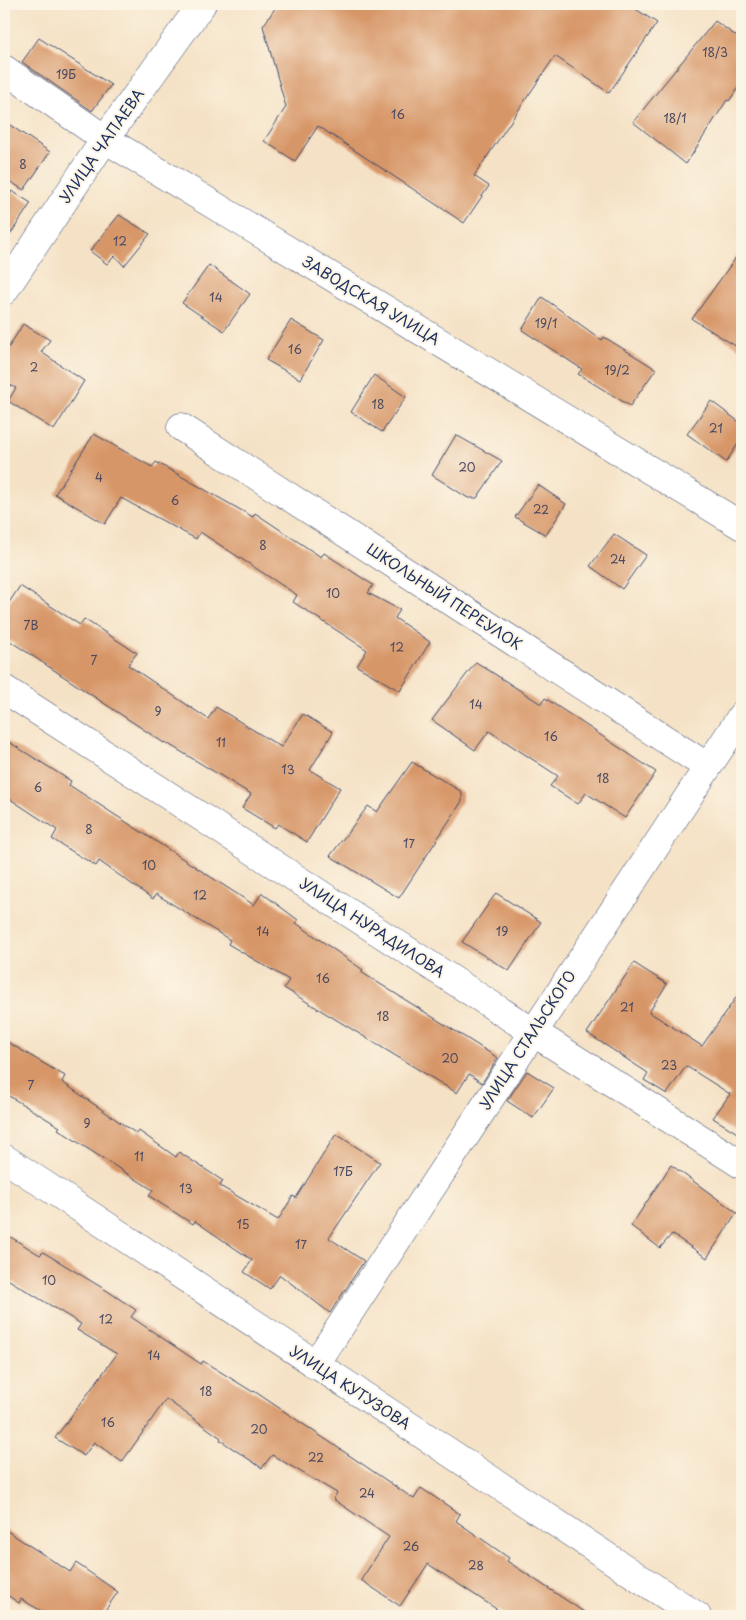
<svg xmlns="http://www.w3.org/2000/svg" width="746" height="1620" font-family="'Playpen Sans',sans-serif">
	<style>
		.building { fill: #d79667 }
		.lines { fill: none; stroke-linecap: round; stroke-linejoin: round }
		.minor-casing { stroke: #3c4a6e; stroke-width: 29 }
		.minor { stroke: #fff; stroke-width: 28 }
		.labels { text-anchor: middle; stroke-width: 4; stroke-linejoin: round; paint-order: stroke }
		.number-label { font-size: 12px; fill: #4a4960 }
		.street-label { font-size: 15px; fill: #1b2f5e; stroke: #fcf5e5 }
	</style>
	<rect width="100%" height="100%" fill="#fcf5e5"/>
	<filter id="ink" filterUnits="userSpaceOnUse"><feTurbulence type="fractalNoise" baseFrequency=".02" numOctaves="2"/><feDisplacementMap in="SourceGraphic" scale="10" xChannelSelector="R" yChannelSelector="G"/><feConvolveMatrix kernelMatrix="1 2 1 2 8 2 1 2 1" color-interpolation-filters="sRGB"/></filter>
	<filter id="wash" filterUnits="userSpaceOnUse"><feTurbulence type="fractalNoise" baseFrequency=".0096" numOctaves="4" result="noise"/><feDisplacementMap in="SourceGraphic" scale="20" xChannelSelector="R" yChannelSelector="G"/><feGaussianBlur stdDeviation="1.12" result="paint"/><feColorMatrix in="noise" values="0 0 0 0 0 0 0 0 0 0 0 0 0 0 0 0 0 1.4 0 .05"/><feComposite in="paint" operator="in"/></filter>
	<g filter="url(#wash)">
		<rect width="100%" height="100%" fill="#f5e2c6"/>
		<g id="blocks">
			<path class="building" d="M278 4H628L657 23 609 93 555 56 474 176 489 186 464 223 318 126 295 161 264 141 286 107 263 26Z
				M715 21 742 40V82L729 101 727 100 686 164 633 122Z
				M39 38 111 85 92 111 22 62Z
				M4 121 50 152 24 190 4 178Z
				M12 191 31 203 4 244V203Z
				M119 215 150 234 124 266 115 256 107 264 90 251Z
				M742 249V350L692 319Z
				M209 265 250 294 224 331 182 303Z
				M542 297 602 340 604 337 656 369 630 406 578 374 582 369 522 330Z
				M291 320 324 340 300 379 266 360Z
				M23 324 50 340 41 352 84 381 54 430 8 401 16 388 4 382V355Z
				M374 375 406 397 382 432 351 412Z
				M711 401 742 424V438L726 462 687 434Z
				M94 434 152 467 156 462 253 517 255 513 321 557 324 553 373 585 368 593 400 610 395 618 430 642 400 691 357 666 367 650 293 602 297 595 200 532 196 539 121 498 105 524 55 494Z
				M456 435 502 461 477 498H468L432 475Z
				M538 485 566 504 546 535 515 517Z
				M614 534 646 555 622 589 590 566Z
				M20 586 80 625 84 619 137 653 128 665 208 719 216 707 281 747 303 714 333 732 310 770 340 788 307 842 278 824 275 828 242 808 251 794 165 742 164 743 4 637V610Z
				M476 662 541 704 545 698 656 772 625 818 586 793 578 804 550 786 558 776 489 731 475 750 432 720Z
				M4 739 71 781 69 785 254 905 262 893 298 920 296 923 363 970 361 972 498 1058 482 1083 469 1074 457 1093 284 988 289 980 228 944 230 940 156 894 153 899 99 861 96 866 52 839 57 830 4 795Z
				M412 762 462 792V801L399 898 330 856 368 806 377 812Z
				M496 893 541 922 509 971 462 942Z
				M634 963 667 984 649 1012 702 1046 742 989V1136L713 1118 730 1094 686 1066 667 1094 644 1080 648 1073 587 1033Z
				M4 1040 65 1076 62 1082 137 1134 139 1131 176 1157 179 1152 223 1181 220 1186 278 1220 293 1196 296 1198 336 1134 380 1162 329 1238 364 1261 330 1313 280 1275 270 1289 244 1272 252 1260 195 1221 193 1224 149 1196 153 1190 88 1149 58 1129 60 1127 4 1093Z
				M527 1071 554 1088 533 1118 507 1101Z
				M671 1165 737 1213 707 1258 672 1234 660 1248 631 1226Z
				M4 1233 40 1255 43 1252 106 1290 136 1310 131 1317 201 1364 203 1361 253 1392 254 1391 414 1499 421 1488 460 1514 456 1521 509 1558 507 1561 590 1616H507L428 1564 400 1606 361 1580 389 1537 333 1499 337 1493 272 1455 262 1468 220 1440 221 1438 166 1399 122 1462 94 1442 84 1456 55 1438 117 1354 77 1330 81 1324 4 1277Z
				M4 1529 70 1572 76 1563 118 1592 101 1616H50L21 1599 19 1603 4 1593Z"/>
		</g>
	</g>
	<g filter="url(#ink)">
		<use href="#blocks" fill-opacity="0" stroke="#3c4a6e" stroke-width="1"/>
		<g class="lines">
			<defs>
				<path id="minor" d="M4 69 105 139 742 526
					M4 291 105 139 202 4
					M181 427 708 767
					M4 689 533 1032 742 1165
					M4 1158 697 1616
					M315 1365 742 715"/>
			</defs>
			<use href="#minor" class="minor-casing"/>
			<use href="#minor" class="minor"/>
		</g>
	</g>
	<g class="labels">
		<g class="number-label">
			<text x="715" y="57">18/3</text>
			<text x="66" y="79">19Б</text>
			<text x="398" y="119">16</text>
			<text x="675" y="123">18/1</text>
			<text x="23" y="169">8</text>
			<text x="120" y="246">12</text>
			<text x="216" y="302">14</text>
			<text x="546" y="328">19/1</text>
			<text x="295" y="354">16</text>
			<text x="34" y="372">2</text>
			<text x="617" y="375">19/2</text>
			<text x="378" y="409">18</text>
			<text x="716" y="433">21</text>
			<text x="467" y="472">20</text>
			<text x="99" y="482">4</text>
			<text x="175" y="505">6</text>
			<text x="541" y="514">22</text>
			<text x="263" y="550">8</text>
			<text x="618" y="564">24</text>
			<text x="333" y="598">10</text>
			<text x="31" y="630">7В</text>
			<text x="397" y="652">12</text>
			<text x="94" y="665">7</text>
			<text x="476" y="709">14</text>
			<text x="158" y="716">9</text>
			<text x="551" y="741">16</text>
			<text x="221" y="747">11</text>
			<text x="288" y="774">13</text>
			<text x="603" y="783">18</text>
			<text x="38" y="792">6</text>
			<text x="89" y="834">8</text>
			<text x="409" y="848">17</text>
			<text x="149" y="870">10</text>
			<text x="200" y="900">12</text>
			<text x="263" y="936">14</text>
			<text x="502" y="936">19</text>
			<text x="323" y="983">16</text>
			<text x="627" y="1012">21</text>
			<text x="383" y="1021">18</text>
			<text x="450" y="1063">20</text>
			<text x="669" y="1070">23</text>
			<text x="31" y="1090">7</text>
			<text x="87" y="1128">9</text>
			<text x="139" y="1161">11</text>
			<text x="343" y="1176">17Б</text>
			<text x="186" y="1193">13</text>
			<text x="243" y="1229">15</text>
			<text x="301" y="1249">17</text>
			<text x="49" y="1285">10</text>
			<text x="106" y="1324">12</text>
			<text x="154" y="1360">14</text>
			<text x="206" y="1396">18</text>
			<text x="108" y="1427">16</text>
			<text x="259" y="1434">20</text>
			<text x="316" y="1462">22</text>
			<text x="367" y="1498">24</text>
			<text x="411" y="1551">26</text>
			<text x="476" y="1570">28</text>
		</g>
		<g class="street-label">
			<text transform="translate(102 146) rotate(-55)" y="5">УЛИЦА ЧАПАЕВА</text>
			<text transform="translate(371 301) rotate(31)" y="5">ЗАВОДСКАЯ УЛИЦА</text>
			<text transform="translate(444 597) rotate(33)" y="5">ШКОЛЬНЫЙ ПЕРЕУЛОК</text>
			<text transform="translate(372 928) rotate(33)" y="5">УЛИЦА НУРАДИЛОВА</text>
			<text transform="translate(528 1040) rotate(-57)" y="5">УЛИЦА СТАЛЬСКОГО</text>
			<text transform="translate(350 1388) rotate(33)" y="5">УЛИЦА КУТУЗОВА</text>
		</g>
	</g>
	<rect width="746" height="1620" fill="none" stroke="#fcf5e5" stroke-width="20"/>
</svg>
